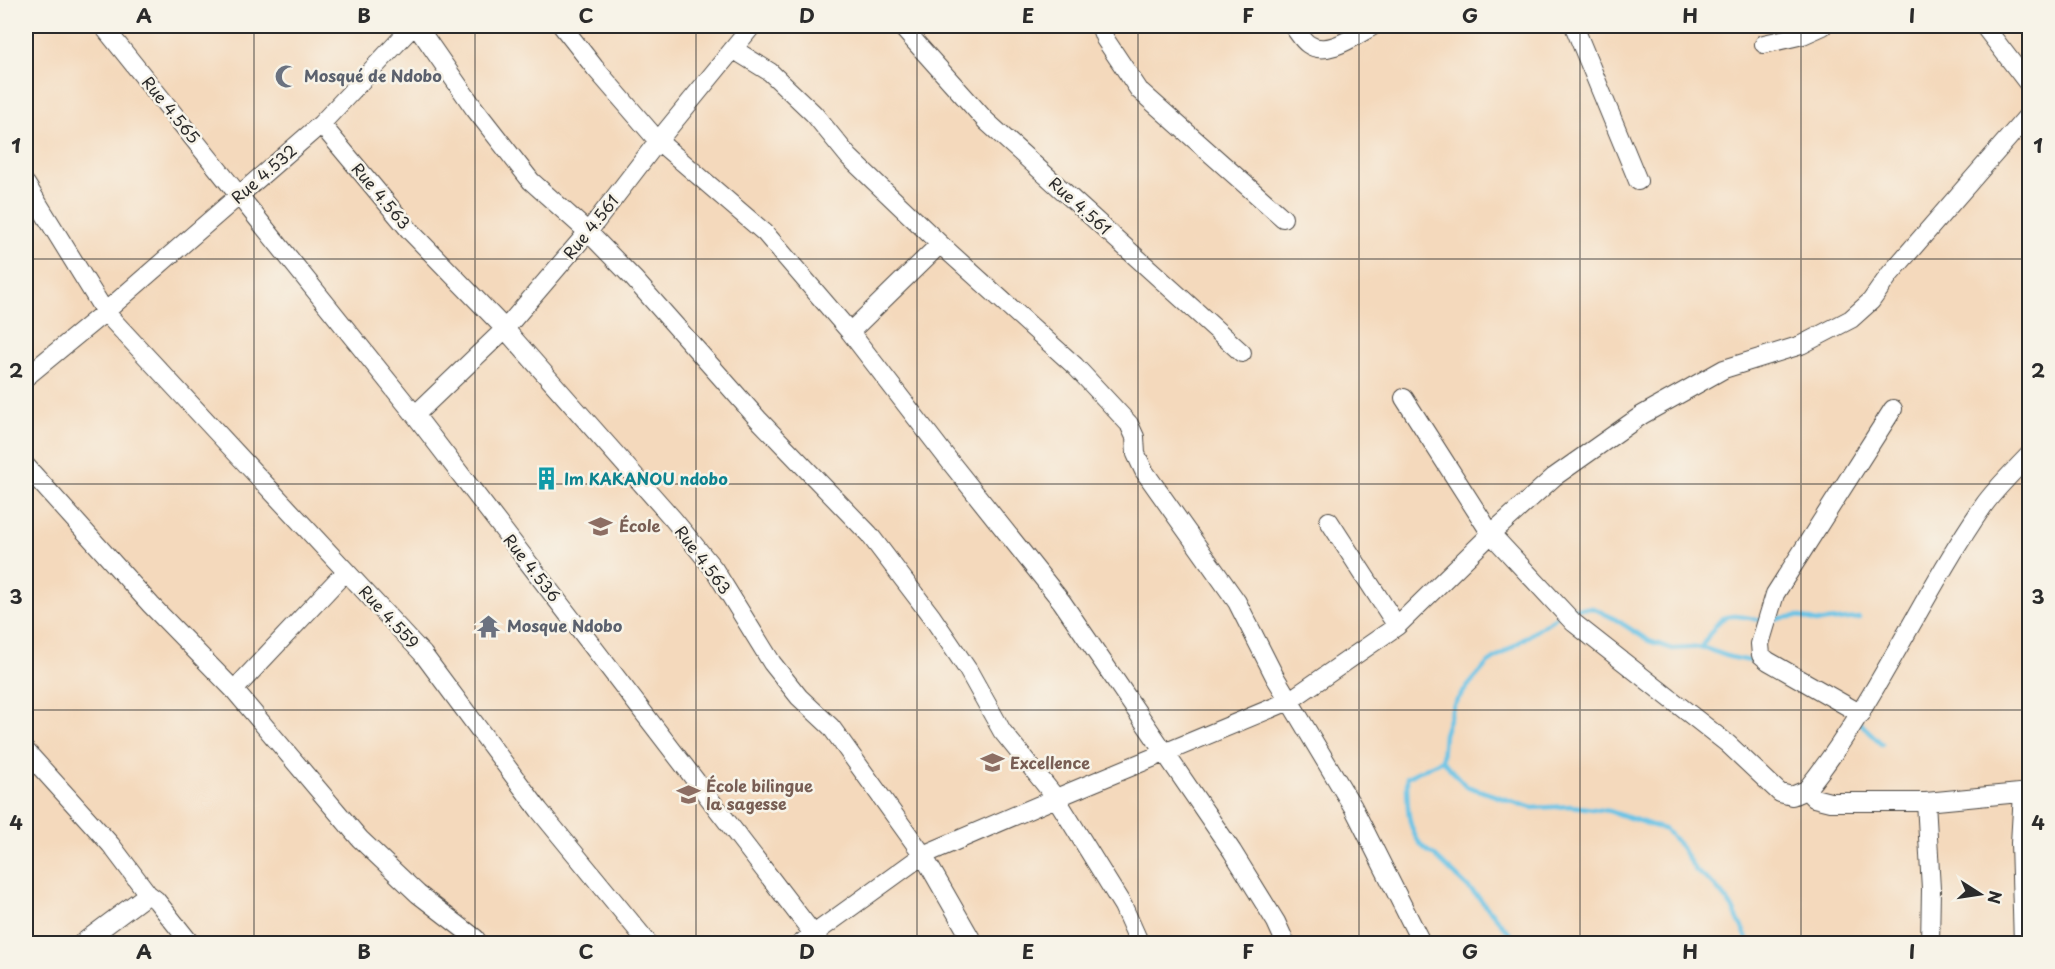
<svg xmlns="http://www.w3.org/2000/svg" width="2055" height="969" font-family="'Playpen Sans',sans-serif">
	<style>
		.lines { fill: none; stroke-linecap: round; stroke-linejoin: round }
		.stream { stroke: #68c3e6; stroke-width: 4.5 }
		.street-casing { stroke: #494541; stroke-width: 20 }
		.street { stroke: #fff; stroke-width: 18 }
		.grid { fill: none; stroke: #2b2b2b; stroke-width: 1.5; stroke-opacity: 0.55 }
		.labels { text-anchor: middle; stroke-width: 5; stroke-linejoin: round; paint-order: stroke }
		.worship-label { font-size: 16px; font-weight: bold; fill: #5b616d; stroke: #f7f3e8; text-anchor: start }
		.street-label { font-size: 16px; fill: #2b2b2b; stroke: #f7f3e8 }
		.culture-label { font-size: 16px; font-weight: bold; fill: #0d838f; stroke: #f7f3e8; text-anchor: start }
		.education-label { font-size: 16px; font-weight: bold; fill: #785e54; stroke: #f7f3e8; text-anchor: start }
		.neatline { fill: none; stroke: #2b2b2b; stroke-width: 2 }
		.grid-label { font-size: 20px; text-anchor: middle; font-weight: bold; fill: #2b2b2b }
	</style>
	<rect width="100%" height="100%" fill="#f7f3e8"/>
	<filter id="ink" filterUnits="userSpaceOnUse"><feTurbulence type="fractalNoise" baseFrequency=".0167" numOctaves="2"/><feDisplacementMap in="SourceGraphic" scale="12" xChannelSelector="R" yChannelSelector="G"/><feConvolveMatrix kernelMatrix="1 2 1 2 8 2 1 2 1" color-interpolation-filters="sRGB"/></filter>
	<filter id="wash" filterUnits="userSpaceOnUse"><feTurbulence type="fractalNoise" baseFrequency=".008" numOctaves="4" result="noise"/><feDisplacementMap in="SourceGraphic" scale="24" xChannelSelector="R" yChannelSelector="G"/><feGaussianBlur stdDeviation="1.35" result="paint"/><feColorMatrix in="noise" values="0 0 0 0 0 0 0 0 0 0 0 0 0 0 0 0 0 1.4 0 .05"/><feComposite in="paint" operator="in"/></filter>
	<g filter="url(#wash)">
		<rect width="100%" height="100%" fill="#f4d9bc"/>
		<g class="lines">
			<path class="stream" d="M1569 609 1593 608 1615 619 1649 641 1673 649 1701 647 1730 657 1761 663
				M1559 615 1487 664 1468 686 1454 704 1444 734 1442 760 1466 786 1532 808 1571 806 1609 811 1666 830 1681 847 1695 870 1715 886 1732 907 1750 944
				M1773 619 1798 616 1816 622 1859 618
				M1701 647C1725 611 1720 613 1762 620
				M1859 722 1882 744
				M1442 760 1407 777C1407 805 1406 841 1434 855L1478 897 1519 944"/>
		</g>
	</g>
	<g filter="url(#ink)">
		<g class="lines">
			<defs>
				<path id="street" d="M103 26 415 415 821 944
					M417 26 474 108 531 181 588 232 634 279 758 419 869 534 932 617 968 670 1002 731 1056 798 1289 701 1397 626 1491 534 1554 477 1642 415 1724 369 1801 345 1851 319 1871 301 1890 274 2030 113
					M562 26 595 68 658 141 765 233 850 332 951 463 1062 602 1232 851 1276 922 1286 944
					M901 26 986 121 1242 353
					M1100 26 1105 39 1139 90 1283 218
					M1293 26C1298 32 1302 40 1308 44 1327 58 1356 35 1373 26
					M1574 26 1638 181
					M1984 26 2030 86
					M1764 44 1803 35 1823 26
					M733 49 770 72 814 114 849 157 940 244 1075 366 1129 424 1135 437 1136 454 1144 471 1237 602 1275 677 1353 807 1422 944
					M321 124 411 232 505 329 673 519 714 569 772 663 799 697 831 727 923 855 974 944
					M26 184 105 312 321 124 413 26
					M850 332 940 244
					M26 377 105 312 423 654 539 810 649 944
					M1404 398 1491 534 1574 623 1728 744 1780 793 1792 796 1806 790
					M415 415 505 329 588 232 658 141 752 26
					M2030 454C2015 470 1997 487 1984 505 1920 597 1877 702 1806 790L1814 798 1830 802H1926L2030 792
					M26 466 151 605 234 690 360 839 418 894 475 938 479 944
					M1329 521 1397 626
					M234 690 346 571
					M1861 714 1768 661 1761 655 1760 644 1775 594 1893 409
					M26 751 111 845 148 894
					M1926 802 1931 889 1930 944
					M81 944 148 894 156 900 191 944
					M800 944 923 855 1056 798 1123 906 1140 944
					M2023 944 2020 843 2023 793"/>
			</defs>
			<use href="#street" class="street-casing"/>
			<use href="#street" class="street"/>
		</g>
	</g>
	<path class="grid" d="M254 26V944M475 26V944M696 26V944M917 26V944M1138 26V944M1359 26V944M1580 26V944M1801 26V944M26 259H2030M26 484H2030M26 710H2030"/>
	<defs>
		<symbol id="mosque-bare" viewBox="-9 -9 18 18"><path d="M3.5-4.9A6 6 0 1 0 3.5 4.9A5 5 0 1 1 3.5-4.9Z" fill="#6b7280" stroke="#f7f3e8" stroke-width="2.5" paint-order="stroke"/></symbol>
		<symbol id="building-bare" viewBox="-9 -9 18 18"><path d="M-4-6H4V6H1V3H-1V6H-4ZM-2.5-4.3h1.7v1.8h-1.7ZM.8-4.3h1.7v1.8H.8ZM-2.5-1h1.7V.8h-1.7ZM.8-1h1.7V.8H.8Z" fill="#0f9aa8" stroke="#f7f3e8" stroke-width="2.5" paint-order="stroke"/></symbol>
		<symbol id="school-bare" viewBox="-9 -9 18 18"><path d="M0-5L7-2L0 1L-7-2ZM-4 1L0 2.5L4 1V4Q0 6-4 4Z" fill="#8d6e63" stroke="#f7f3e8" stroke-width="2.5" paint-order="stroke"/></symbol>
		<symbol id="temple-bare" viewBox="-9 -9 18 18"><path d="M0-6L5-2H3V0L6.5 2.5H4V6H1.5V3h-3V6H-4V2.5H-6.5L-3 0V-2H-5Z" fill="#6b7280" stroke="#f7f3e8" stroke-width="2.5" paint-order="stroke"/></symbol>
	</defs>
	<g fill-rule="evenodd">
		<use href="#mosque-bare" x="270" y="60" width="33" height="33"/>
		<use href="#building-bare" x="530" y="462" width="33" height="33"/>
		<use href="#school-bare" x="584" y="510" width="33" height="33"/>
		<use href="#temple-bare" x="472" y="610" width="33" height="33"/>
		<use href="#school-bare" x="976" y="746" width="33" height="33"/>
		<use href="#school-bare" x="672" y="778" width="33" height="33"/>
	</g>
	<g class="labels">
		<g class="worship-label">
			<text x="304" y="82">Mosqué de Ndobo</text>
			<text x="507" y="632">Mosque Ndobo</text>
		</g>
		<g class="street-label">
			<text transform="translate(171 110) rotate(51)" y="6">Rue 4.565</text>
			<text transform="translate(264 174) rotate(-41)" y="6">Rue 4.532</text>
			<text transform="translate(381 196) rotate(50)" y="6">Rue 4.563</text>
			<text transform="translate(1080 206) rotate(42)" y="6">Rue 4.561</text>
			<text transform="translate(591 227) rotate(-51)" y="6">Rue 4.561</text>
			<text transform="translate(703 560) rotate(53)" y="6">Rue 4.563</text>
			<text transform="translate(532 568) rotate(52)" y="6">Rue 4.536</text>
			<text transform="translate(389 617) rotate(47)" y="6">Rue 4.559</text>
		</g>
		<g class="culture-label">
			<text x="564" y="485">Im KAKANOU ndobo</text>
		</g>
		<g class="education-label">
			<text x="619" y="532">École</text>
			<text x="1010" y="769">Excellence</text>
			<text x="706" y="792">École bilingue<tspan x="706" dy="18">la sagesse</tspan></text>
		</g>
	</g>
	<rect width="2055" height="969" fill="none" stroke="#f7f3e8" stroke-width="66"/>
	<g transform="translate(1980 894) rotate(102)" stroke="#f7f3e8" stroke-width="4.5" paint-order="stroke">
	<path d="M0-4.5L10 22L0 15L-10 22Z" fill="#2b2b2b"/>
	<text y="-9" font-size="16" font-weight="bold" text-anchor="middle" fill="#2b2b2b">N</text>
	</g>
	<rect x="33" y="33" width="1989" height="903" class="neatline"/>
	<g class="grid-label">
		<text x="144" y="23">A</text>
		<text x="364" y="23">B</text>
		<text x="586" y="23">C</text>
		<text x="807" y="23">D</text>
		<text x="1028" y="23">E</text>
		<text x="1248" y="23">F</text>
		<text x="1470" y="23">G</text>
		<text x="1690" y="23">H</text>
		<text x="1912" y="23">I</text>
		<text x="16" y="153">1</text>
		<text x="2038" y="153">1</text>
		<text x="16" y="378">2</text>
		<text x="2038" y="378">2</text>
		<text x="16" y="604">3</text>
		<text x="2038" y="604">3</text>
		<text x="16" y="830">4</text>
		<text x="2038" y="830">4</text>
		<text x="144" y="959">A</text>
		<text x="364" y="959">B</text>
		<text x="586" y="959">C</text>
		<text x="807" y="959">D</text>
		<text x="1028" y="959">E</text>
		<text x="1248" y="959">F</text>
		<text x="1470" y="959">G</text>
		<text x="1690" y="959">H</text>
		<text x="1912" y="959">I</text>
	</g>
</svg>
